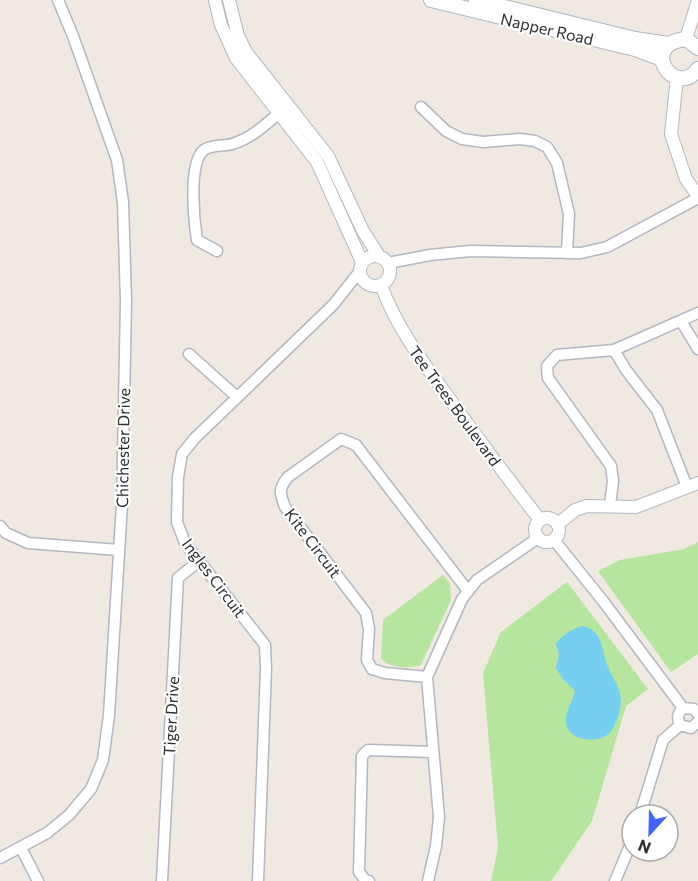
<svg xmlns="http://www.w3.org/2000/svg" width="698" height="881" font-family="Commissioner,sans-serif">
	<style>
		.green { fill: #b6e59e }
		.water { fill: #75cff0 }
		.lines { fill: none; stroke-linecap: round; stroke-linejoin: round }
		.minor-casing { stroke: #b4b7c1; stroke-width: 13 }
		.tertiary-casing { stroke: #b4b7c1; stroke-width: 14 }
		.secondary-casing { stroke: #b4b7c1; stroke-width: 16 }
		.minor { stroke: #fff; stroke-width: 10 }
		.tertiary { stroke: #fff; stroke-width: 12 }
		.secondary { stroke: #fff; stroke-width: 14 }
		.labels { text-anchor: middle; stroke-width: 4.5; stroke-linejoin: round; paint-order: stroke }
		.street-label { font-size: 16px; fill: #2e2e2e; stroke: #fff }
	</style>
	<rect width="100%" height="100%" fill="#efe9e1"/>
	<path class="green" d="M698 542V654L671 672 598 571 620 560 684 549Z
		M443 575 450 583 451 600 421 665C410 669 388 668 381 658L383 620Z
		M567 582 648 689 626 706 592 821 551 881H491L498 848 483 673 501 632Z"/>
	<path class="water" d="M583 626C600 630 601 643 605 658 608 673 621 685 621 701 621 710 615 730 607 735 595 744 567 740 566 722 565 710 573 702 575 691L562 678 556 668 559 655 556 644C561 636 573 628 583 626Z"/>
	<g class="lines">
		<defs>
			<path id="minor" d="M421 107 446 131 462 139 483 142 520 139 535 141 547 147 557 163 569 214 567 253
				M217 251 197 240C194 221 188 162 204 150 212 144 226 147 235 143 254 137 269 121 284 109
				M388 263 430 255 470 251 581 253 607 247 698 198
				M681 321 698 349
				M614 350 626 370 657 410 687 487
				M189 354 237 397
				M610 505 613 481 611 466 548 378 547 366 557 355 614 350 698 313
				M0 526 6 533 28 543 119 550
				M554 540 603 601 683 708
				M427 677 385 673 372 669 367 660 369 629 366 613 285 507C280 494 278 489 288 477L341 439 356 445 468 591
				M680 725C677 718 677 714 683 708L694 709 698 714
				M680 725 691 728 698 722
				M640 815 663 740 680 725
				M21 848 38 881
				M0 858 47 833 69 815 91 789 103 760 109 715 122 504 126 301 123 202 117 160 73 36 58 0
				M162 881 178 578 199 561
				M258 881 266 669 265 645 185 543 177 522 178 477 182 454 195 438 333 305 360 271
				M369 881H366L359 872 362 756 368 750 433 752
				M428 881 436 846 439 817 427 677 462 599 477 580 538 538
				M615 881 632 841"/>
			<path id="tertiary" d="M215 0 221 25 236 58 317 162 362 262
				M229 0 238 36 246 52 328 156 363 231 379 256
				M686 39 698 0
				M677 78 671 134 686 179 698 196
				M360 271a15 15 0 1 1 30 0a15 15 0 1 1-30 0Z
				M381 285C396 327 423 362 449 398 479 440 509 480 540 520
				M535 530a12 12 0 1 1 24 0a12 12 0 1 1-24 0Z
				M558 524 575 510 587 506 636 507 698 483"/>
			<path id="secondary" d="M431 0 635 49 662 59
				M476 0 635 39 669 44
				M698 48 686 39C637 44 675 100 698 69"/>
		</defs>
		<use href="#minor" class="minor-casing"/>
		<use href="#tertiary" class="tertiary-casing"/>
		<use href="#secondary" class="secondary-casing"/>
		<use href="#minor" class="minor"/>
		<use href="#tertiary" class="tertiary"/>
		<use href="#secondary" class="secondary"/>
	</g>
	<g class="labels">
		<g class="street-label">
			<text transform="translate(547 29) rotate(13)" y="6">Napper Road</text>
			<text transform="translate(455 406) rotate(54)" y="6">Tee Trees Boulevard</text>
			<text transform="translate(123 448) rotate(-89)" y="6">Chichester Drive</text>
			<text transform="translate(313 543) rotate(53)" y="6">Kite Circuit</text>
			<text transform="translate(214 578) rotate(53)" y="6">Ingles Circuit</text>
			<text transform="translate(171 716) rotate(-87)" y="6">Tiger Drive</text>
		</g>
	</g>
	<g transform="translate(650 833) rotate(202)"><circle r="28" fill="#ffffff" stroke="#ababab" stroke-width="1.5"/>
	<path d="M0-4.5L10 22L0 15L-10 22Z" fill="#4264fb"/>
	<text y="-9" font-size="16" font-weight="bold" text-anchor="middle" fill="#2e2e2e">N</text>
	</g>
</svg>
